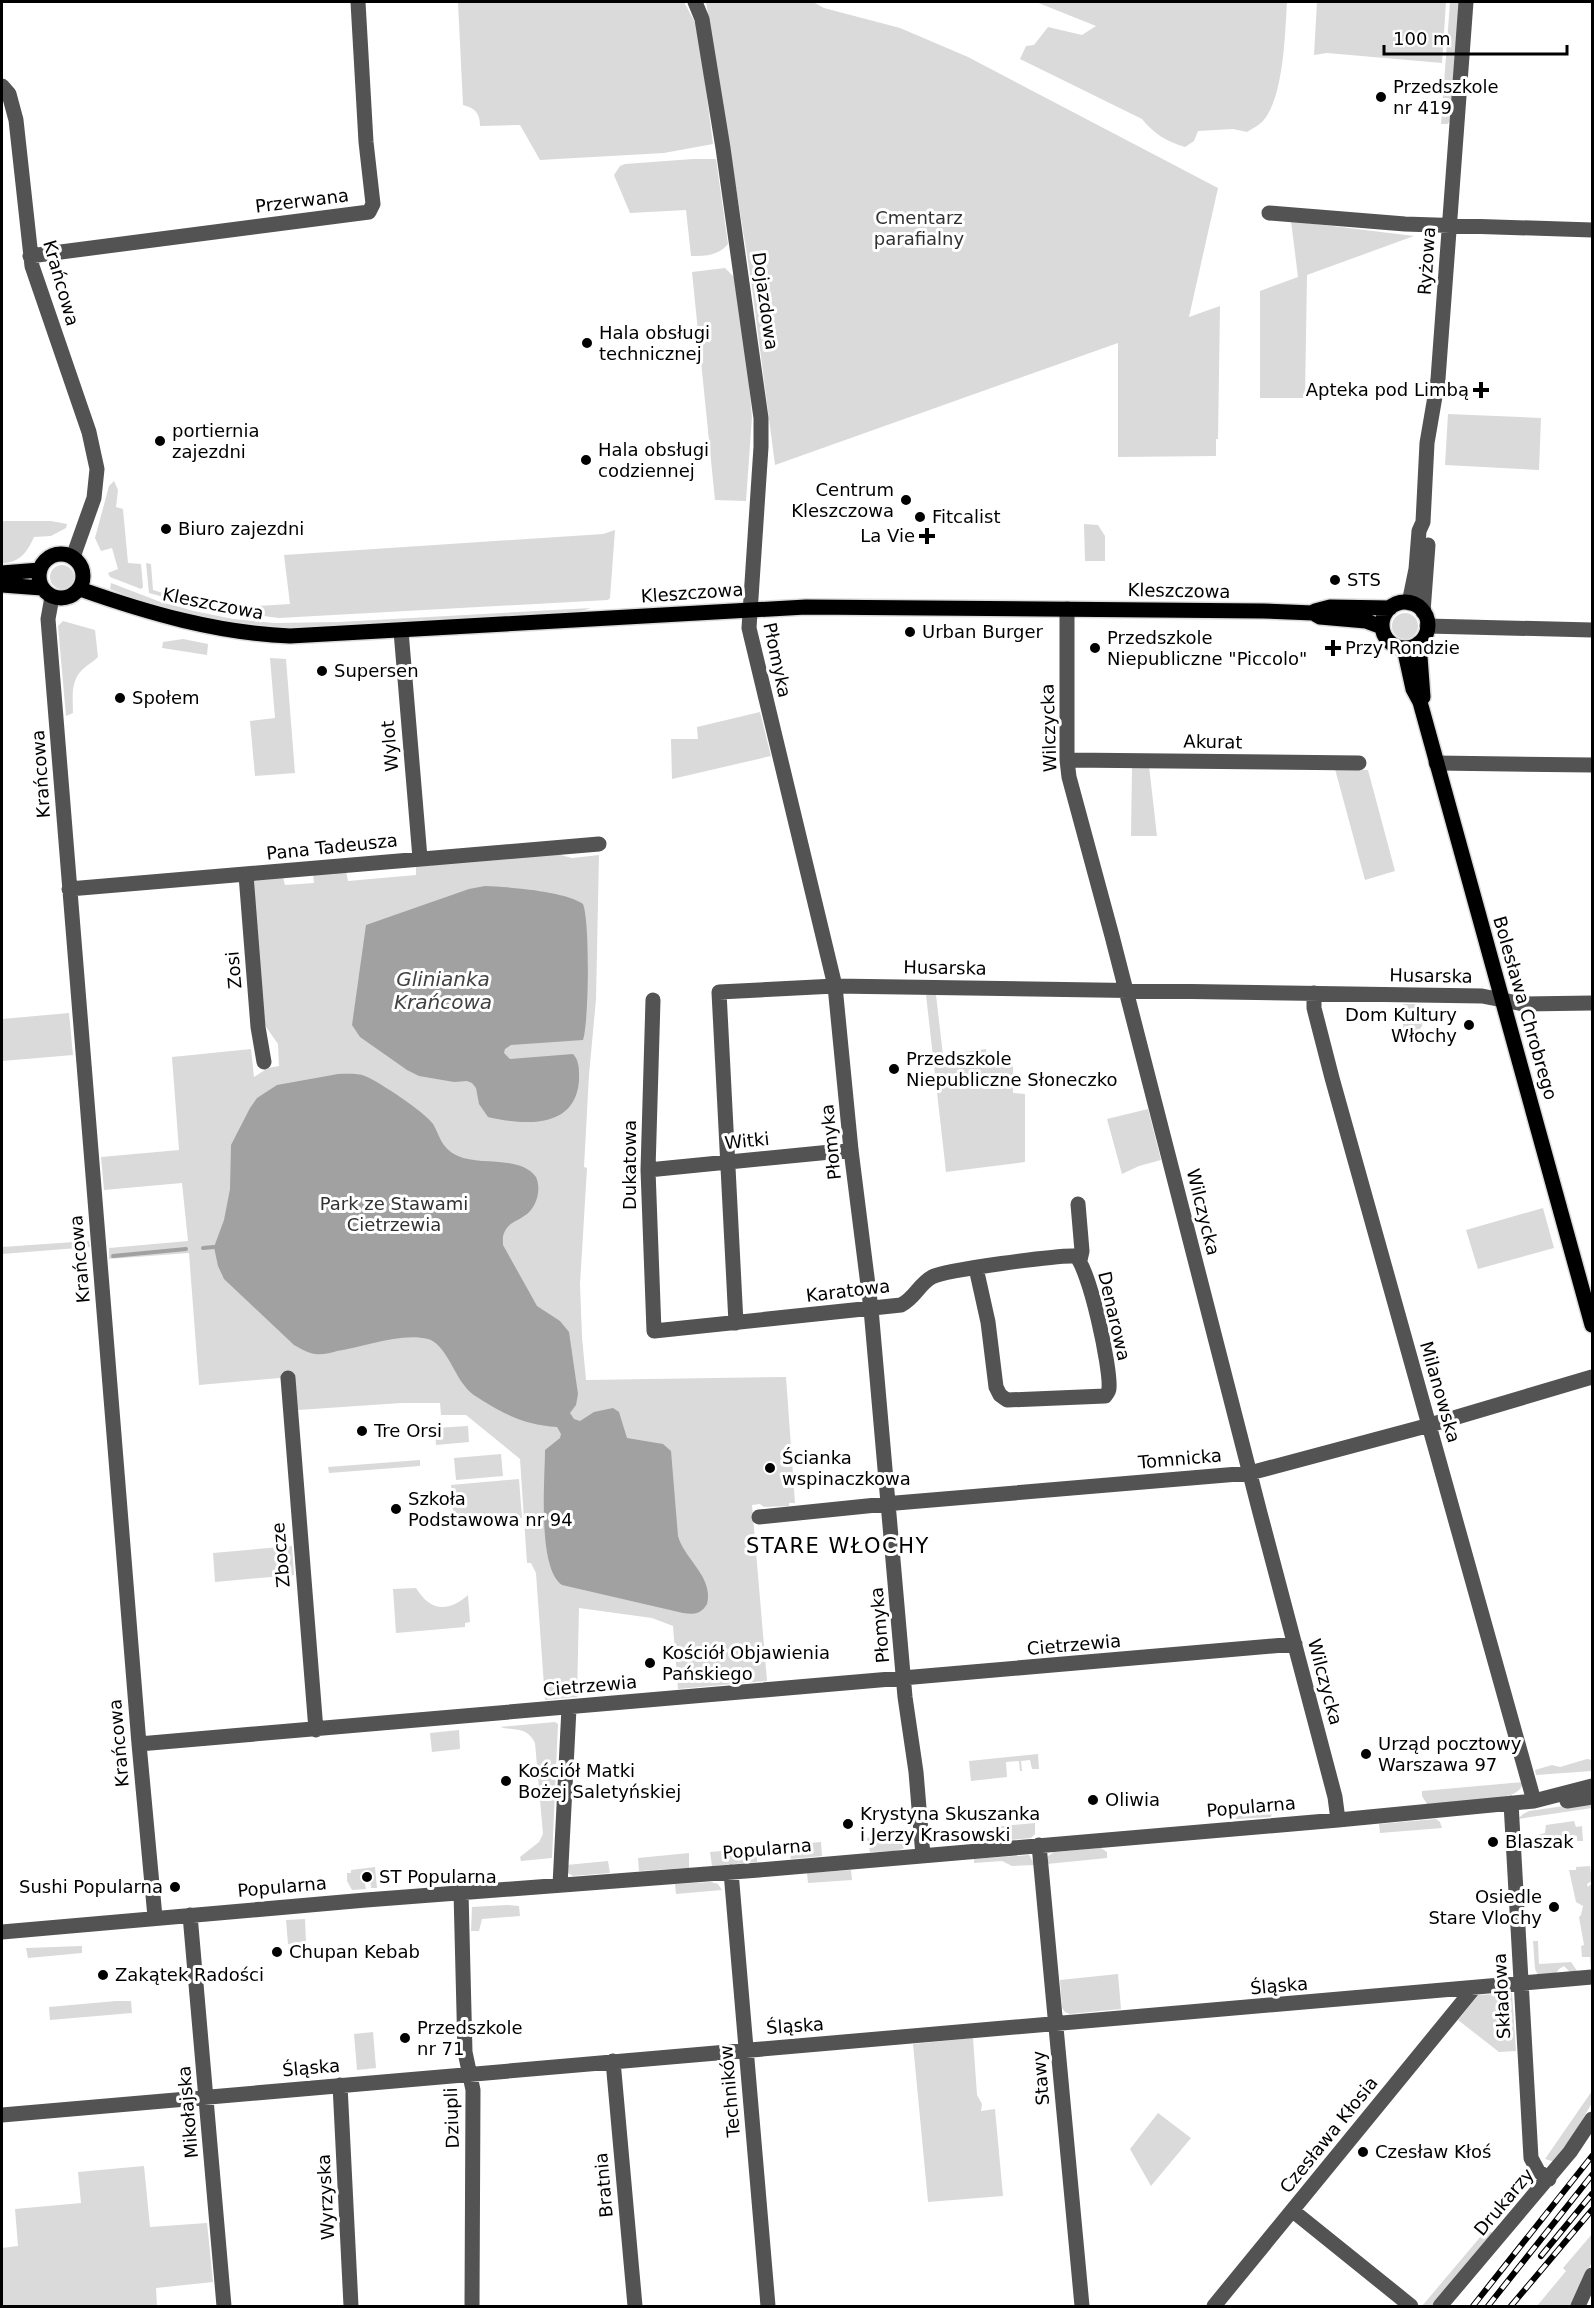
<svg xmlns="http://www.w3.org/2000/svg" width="1594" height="2308" font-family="'DejaVu Sans',sans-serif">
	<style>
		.green { fill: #dadada }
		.water { fill: #a1a1a1 }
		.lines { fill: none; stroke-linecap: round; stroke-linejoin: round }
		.stream { stroke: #a1a1a1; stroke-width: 4 }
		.major-casing { stroke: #dbdbdb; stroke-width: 18 }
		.minor { stroke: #535353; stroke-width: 15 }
		.major { stroke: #000; stroke-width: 15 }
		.rail-casing { stroke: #000; stroke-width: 6 }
		.rail { stroke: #fff; stroke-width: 4; stroke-dasharray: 11; stroke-linecap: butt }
		.poi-dot { fill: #000; stroke: #fff; stroke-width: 2 }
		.labels { text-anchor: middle; stroke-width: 6; stroke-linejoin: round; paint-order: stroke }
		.poi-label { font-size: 18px; fill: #000; stroke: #fff; text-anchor: start }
		.street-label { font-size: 18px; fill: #000; stroke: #fff }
		.park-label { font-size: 18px; fill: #313131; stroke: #fff }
		.water-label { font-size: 20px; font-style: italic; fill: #424242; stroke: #fff }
		.quarter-label { font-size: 21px; letter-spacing: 1.5px; fill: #000; stroke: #fff }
	</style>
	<rect width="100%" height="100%" fill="#fff"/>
	<path class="green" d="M458 2H684L698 28 713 144 664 153 540 160 520 125 480 126C480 113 475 108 463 105Z
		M706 2H813L824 8 900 28 968 57 1218 188 1189 317 1220 306 1218 439H1216V456L1118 457V343L775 465 751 280Z
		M1036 2H1287C1285 33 1284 97 1263 121 1259 125 1252 129 1247 132L1233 129 1198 131 1194 141 1185 147C1166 141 1154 134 1142 119L1020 59 1026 46 1034 45 1048 27 1082 35 1096 26Z
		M1317 2H1446L1442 63 1327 53 1314 55Z
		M1450 2H1459L1451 121 1447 124H1441Z
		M693 159H716L728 244C718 256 705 256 691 256L686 210 630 213 614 175 620 166 625 164Z
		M1291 221 1414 236 1307 275 1305 398H1260V291L1298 277Z
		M725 268 734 277 748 372 752 417 746 501 715 500 692 272Z
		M1448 414 1541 418 1539 470 1445 465Z
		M114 481 118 490 116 507 123 509 128 563 141 564 143 587 141 589 110 577 108 573 118 569 112 548 101 551 95 538 109 486Z
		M2 521H51L67 524 66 528 51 536 34 537C27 553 19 563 2 563Z
		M1084 524 1098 525 1105 536V561H1085Z
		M615 530 610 598 608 600 279 618 208 609 149 593 146 563 151 564 153 590 193 602 224 608 290 604 284 555 603 534Z
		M50 577a12 12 0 1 1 24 0a12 12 0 1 1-24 0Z
		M111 583 158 601 194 611 233 619 274 623 339 622 591 608 578 612 294 629C230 627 168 613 110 589Z
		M1392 626a13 13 0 1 1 26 0a13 13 0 1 1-26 0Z
		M63 621 95 630 98 657C93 662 87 665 82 670 70 682 73 698 73 713L66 716 58 626Z
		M183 639 208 644 207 655 162 648 163 642Z
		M270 658 286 659 295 773 255 776 250 721 275 718Z
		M760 712 771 756 672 779 671 739H698L697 727Z
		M1132 766H1149L1157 836H1131Z
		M1335 769 1368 770 1395 871 1365 880Z
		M557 854 572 858 599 855 596 999 589 1075 584 1167 587 1168 580 1284 582 1337 586 1380 786 1377 795 1503H789V1506L764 1507 760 1504 752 1505 767 1681 678 1689 673 1626 652 1618 579 1608 577 1697 545 1700 536 1573 531 1563H527L520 1459 466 1415H441L440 1403H401L298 1410 291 1377 199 1385 189 1253 109 1259V1248L188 1241 182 1183 104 1190 101 1157 179 1150 172 1057 251 1049 254 1077 268 1068 279 1066 278 1044 264 1024 251 882 255 879 283 877 285 885 314 883 313 874 346 871 348 881 416 875V866Z
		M926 995H936L943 1055 986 1049V1057L1013 1058V1093L1025 1094V1162L946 1172Z
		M1403 1004H1421L1422 1026 1418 1032H1403Z
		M69 1013 73 1055 2 1061V1019Z
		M1148 1109 1161 1160 1139 1166 1122 1174 1107 1119Z
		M1543 1208 1554 1248 1478 1269 1466 1230Z
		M89 1241 90 1247 2 1254V1247Z
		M468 1426 469 1442 436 1445 435 1428Z
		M501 1454 503 1476 456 1480 454 1458Z
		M420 1460V1466L329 1473 328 1467Z
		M519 1479 522 1518 454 1524 451 1485Z
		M292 1546 294 1575 215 1582 213 1553Z
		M416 1588C430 1611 448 1613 468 1595L470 1622 465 1623V1627L396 1633 393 1589Z
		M555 1722 558 1724 552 1858 521 1861 520 1857 539 1842 543 1834 535 1743C527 1726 513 1731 500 1727Z
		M459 1730 460 1749 432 1752 430 1733Z
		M1038 1754 1039 1769H1032L1030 1760 1021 1761 1022 1771H1020L1019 1761 1006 1762 1007 1777 971 1781 969 1761Z
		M1587 1759 1592 1760V1771L1536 1775 1535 1770 1552 1765 1560 1767Z
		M1523 1782C1522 1787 1520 1790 1515 1793 1500 1801 1447 1802 1427 1804L1422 1796V1791Z
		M1592 1802V1808L1518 1819 1523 1814 1529 1811Z
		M1264 1804 1272 1813 1271 1817 1236 1819V1816L1245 1815 1244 1806Z
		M1436 1819 1440 1822 1442 1828 1380 1833 1379 1824Z
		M1574 1821 1576 1827 1582 1826 1583 1841H1577V1836H1574V1842H1560L1559 1837 1555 1838 1556 1843 1537 1844 1535 1836 1545 1833 1546 1825Z
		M1035 1823V1834L1031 1838 999 1841 998 1838 993 1837V1827Z
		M913 1833C914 1855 885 1851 870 1852L867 1838Z
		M821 1842 822 1856 791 1859 790 1852 799 1851 798 1844Z
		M757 1848V1862L712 1866 710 1852Z
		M1101 1848 1107 1852V1858L1047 1864 1048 1856 1054 1852Z
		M689 1853V1868L639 1871 638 1858Z
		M1029 1855 1035 1865 1012 1866 1002 1861 974 1863V1859Z
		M608 1861 610 1873 573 1876 568 1873 566 1865Z
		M1590 1866 1592 1881 1587 1884 1588 1887 1592 1883 1591 1970 1590 1957H1582L1581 1946 1584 1945 1579 1917 1581 1915 1583 1906 1576 1902 1569 1870H1576V1867Z
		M375 1867 377 1888H371L370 1875 363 1876 366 1889 352 1890 347 1881V1873H351V1870Z
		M851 1870 852 1880 808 1883 807 1873Z
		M711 1882 718 1884 722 1890 676 1894 675 1884Z
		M507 1905 519 1906 520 1916 482 1919 479 1931H471L472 1907Z
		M305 1919 306 1942 288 1944 286 1920Z
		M1533 1941H1538L1539 1964 1571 1962 1577 1971 1570 1972 1564 1966 1559 1969 1556 1973 1538 1975 1535 1969Z
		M82 1946V1953L28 1958 26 1948Z
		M1118 1974 1121 2009 1070 2014 1065 2012 1062 2008 1060 1980Z
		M1512 1993 1516 2051 1499 2052 1458 2020 1478 1995Z
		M116 2001H131L132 2013 50 2020 49 2007Z
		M373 2032 376 2068 357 2070 354 2034Z
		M973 2038 977 2095 982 2104 981 2111 995 2109 1003 2196 928 2202 913 2044Z
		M1592 2091V2103L1561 2156 1555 2162 1545 2159Z
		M1158 2113 1191 2138 1151 2186 1130 2149Z
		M144 2166 150 2227 207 2223 213 2282 156 2288 157 2306H2V2248L18 2246 15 2209 81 2203 78 2172Z
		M1487 2229 1495 2235 1433 2306H1422Z
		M1592 2234V2262L1570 2306H1537L1566 2271 1563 2268Z"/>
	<path class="water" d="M485 886C508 887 565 891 583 904 590 921 589 1022 583 1040L511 1045 505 1049 504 1053 510 1059 573 1054C580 1061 579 1072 579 1081 575 1130 523 1125 488 1117L479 1104 476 1088 472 1083 467 1081 454 1082 419 1076 407 1070 360 1037 352 1025 366 925 469 889Z
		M338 1074C346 1074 357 1073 365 1076 378 1081 426 1113 433 1124 441 1138 441 1148 458 1156 479 1166 520 1155 536 1177 542 1190 536 1209 524 1216 517 1221 509 1223 505 1231 502 1236 503 1240 503 1245L537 1306 560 1321 569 1332 578 1394 576 1405 570 1413 574 1419 580 1421 594 1412 613 1408 619 1412 627 1438 663 1444 671 1451 678 1536C684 1559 714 1577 707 1604 701 1614 694 1615 683 1613L562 1585C537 1568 545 1479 545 1450L560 1438 561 1434 557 1427C529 1425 509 1417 485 1402 477 1397 469 1393 464 1385 454 1373 444 1343 428 1339 401 1332 364 1347 337 1351 331 1353 322 1355 315 1354 307 1353 300 1348 294 1345L224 1279 218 1266 214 1247 224 1220 230 1189 231 1145 250 1108 257 1098 277 1085Z"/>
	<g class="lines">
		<path class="stream" d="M203 1248 214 1247
			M113 1256 186 1249"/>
		<defs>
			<path id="major" d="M39 576a22 22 0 1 1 44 0a22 22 0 1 1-44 0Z
				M2 573 40 570
				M2 585 42 588
				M80 589C148 613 217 633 290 636L806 607 1263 611 1313 613 1320 617 1366 621 1382 627
				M1382 625a23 23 0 1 1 46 0a23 23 0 1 1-46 0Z
				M1315 611 1330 607 1390 608
				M1419 643 1423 697
				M1404 648 1413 689 1420 702 1592 1325"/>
		</defs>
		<use href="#major" class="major-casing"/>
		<path class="minor" d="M695 2 702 19 723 148 761 418V447L749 628 835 986 851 1150 871 1309 905 1697 916 1772 923 1856
			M2 86 9 94 16 120 32 266 89 432 97 469 94 498 73 557
			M1269 213 1405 224 1592 230
			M30 256 369 212 373 204 366 142 358 2
			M52 597 48 619 139 1744 155 1917
			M1409 603 1416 569 1419 531 1423 522 1427 443 1438 379 1466 2
			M1067 609V760L1069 777 1112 936 1260 1513 1335 1797 1338 1820
			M1423 612 1428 545
			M1427 626 1592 630
			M401 631 420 858
			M1067 760 1359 763
			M1436 763 1592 765
			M246 875 258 1027 264 1062
			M69 889 599 844
			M1314 993V1008L1332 1078 1534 1801
			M653 1000 648 1170 654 1331 901 1305C915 1298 919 1284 932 1277 944 1270 1058 1255 1075 1256 1089 1265 1111 1369 1109 1388 1109 1392 1107 1393 1105 1396L1007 1400 1000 1395 996 1387 988 1322 976 1268
			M648 1170 851 1150
			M1078 1204 1082 1251 1080 1260
			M736 1323 719 992 835 986 1482 996 1523 1004 1592 1003
			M288 1378 316 1730
			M759 1517 896 1503 1250 1473 1430 1425 1592 1377
			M139 1744 1295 1644
			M1567 1801 1592 1797
			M1511 1803 1531 2158 1538 2171 1549 2179
			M1039 1845 1082 2306
			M731 1872 768 2306
			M560 1885 569 1708
			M461 1892 465 2052 473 2090 472 2306
			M190 1915 224 2306
			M2 1932 366 1900 759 1870 1338 1820 1534 1801 1592 1786
			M613 2061 635 2306
			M340 2085 351 2306
			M2 2115 1592 1977
			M1293 2211 1411 2306
			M1214 2306 1474 1988
			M1440 2306 1570 2152 1592 2119
			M1578 2306 1592 2275"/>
		<use href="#major" class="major"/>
		<defs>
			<path id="rail" d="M1541 2256 1592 2194
				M1473 2306 1592 2156
				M1488 2306 1592 2175
				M1511 2306 1592 2210"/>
		</defs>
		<use href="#rail" class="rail-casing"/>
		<use href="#rail" class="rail"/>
	</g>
	<g class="poi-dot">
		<circle cx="1381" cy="97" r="6"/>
		<circle cx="587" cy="343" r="6"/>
		<path d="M1478 381h6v6h6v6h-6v6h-6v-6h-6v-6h6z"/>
		<circle cx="160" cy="441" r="6"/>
		<circle cx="586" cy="460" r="6"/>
		<circle cx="906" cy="500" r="6"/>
		<circle cx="920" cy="517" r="6"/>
		<circle cx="166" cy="529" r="6"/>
		<path d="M924 527h6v6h6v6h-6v6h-6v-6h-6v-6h6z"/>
		<circle cx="1335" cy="580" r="6"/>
		<circle cx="910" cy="632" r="6"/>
		<circle cx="1095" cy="648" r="6"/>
		<path d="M1330 639h6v6h6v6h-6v6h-6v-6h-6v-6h6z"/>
		<circle cx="322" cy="671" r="6"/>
		<circle cx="120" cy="698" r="6"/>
		<circle cx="1469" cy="1025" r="6"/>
		<circle cx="894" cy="1069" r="6"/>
		<circle cx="362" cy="1431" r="6"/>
		<circle cx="770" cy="1468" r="6"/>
		<circle cx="396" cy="1509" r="6"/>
		<circle cx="650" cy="1663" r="6"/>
		<circle cx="1366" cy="1754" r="6"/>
		<circle cx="506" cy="1781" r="6"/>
		<circle cx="1093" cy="1800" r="6"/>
		<circle cx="848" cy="1824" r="6"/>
		<circle cx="1493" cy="1842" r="6"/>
		<circle cx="367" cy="1877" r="6"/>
		<circle cx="175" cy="1887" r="6"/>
		<circle cx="1554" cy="1907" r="6"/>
		<circle cx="277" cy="1952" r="6"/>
		<circle cx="103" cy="1975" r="6"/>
		<circle cx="405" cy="2038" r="6"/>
		<circle cx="1363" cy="2152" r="6"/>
	</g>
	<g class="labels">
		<g class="poi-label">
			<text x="1393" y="93">Przedszkole<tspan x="1393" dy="21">nr 419</tspan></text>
			<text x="599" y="339">Hala obsługi<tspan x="599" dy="21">technicznej</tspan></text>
			<text x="1469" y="396" text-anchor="end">Apteka pod Limbą</text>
			<text x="172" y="437">portiernia<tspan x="172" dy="21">zajezdni</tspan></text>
			<text x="598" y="456">Hala obsługi<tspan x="598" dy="21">codziennej</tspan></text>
			<text x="894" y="496" text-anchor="end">Centrum<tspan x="894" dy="21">Kleszczowa</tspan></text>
			<text x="932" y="523">Fitcalist</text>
			<text x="178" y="535">Biuro zajezdni</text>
			<text x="915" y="542" text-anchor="end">La Vie</text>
			<text x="1347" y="586">STS</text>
			<text x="922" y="638">Urban Burger</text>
			<text x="1107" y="644">Przedszkole<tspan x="1107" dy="21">Niepubliczne "Piccolo"</tspan></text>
			<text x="1345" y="654">Przy Rondzie</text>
			<text x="334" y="677">Supersen</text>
			<text x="132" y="704">Społem</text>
			<text x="1457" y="1021" text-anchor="end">Dom Kultury<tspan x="1457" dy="21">Włochy</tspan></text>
			<text x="906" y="1065">Przedszkole<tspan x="906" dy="21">Niepubliczne Słoneczko</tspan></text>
			<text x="374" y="1437">Tre Orsi</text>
			<text x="782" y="1464">Ścianka<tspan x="782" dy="21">wspinaczkowa</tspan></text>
			<text x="408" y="1505">Szkoła<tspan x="408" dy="21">Podstawowa nr 94</tspan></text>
			<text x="662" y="1659">Kościół Objawienia<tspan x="662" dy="21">Pańskiego</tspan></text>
			<text x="1378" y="1750">Urząd pocztowy<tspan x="1378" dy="21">Warszawa 97</tspan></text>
			<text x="518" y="1777">Kościół Matki<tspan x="518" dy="21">Bożej Saletyńskiej</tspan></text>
			<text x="1105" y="1806">Oliwia</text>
			<text x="860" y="1820">Krystyna Skuszanka<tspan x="860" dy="21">i Jerzy Krasowski</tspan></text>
			<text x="1505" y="1848">Blaszak</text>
			<text x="379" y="1883">ST Popularna</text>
			<text x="163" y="1893" text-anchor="end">Sushi Popularna</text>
			<text x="1542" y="1903" text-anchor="end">Osiedle<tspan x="1542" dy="21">Stare Vlochy</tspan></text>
			<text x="289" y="1958">Chupan Kebab</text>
			<text x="115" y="1981">Zakątek Radości</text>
			<text x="417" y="2034">Przedszkole<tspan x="417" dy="21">nr 71</tspan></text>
			<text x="1375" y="2158">Czesław Kłoś</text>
		</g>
		<g class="street-label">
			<text transform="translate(302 201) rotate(-7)" y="6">Przerwana</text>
			<text transform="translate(1427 261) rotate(-86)" y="6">Ryżowa</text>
			<text transform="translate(61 283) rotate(74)" y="6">Krańcowa</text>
			<text transform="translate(765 301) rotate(82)" y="6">Dojazdowa</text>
			<text transform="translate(1179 591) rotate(1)" y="6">Kleszczowa</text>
			<text transform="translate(692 593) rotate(-4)" y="6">Kleszczowa</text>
			<text transform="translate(213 604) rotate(11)" y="6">Kleszczowa</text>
			<text transform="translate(777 660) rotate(78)" y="6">Płomyka</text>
			<text transform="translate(1049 728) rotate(-92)" y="6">Wilczycka</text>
			<text transform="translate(1213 742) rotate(1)" y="6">Akurat</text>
			<text transform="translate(390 746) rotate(-95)" y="6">Wylot</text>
			<text transform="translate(41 774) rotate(-94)" y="6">Krańcowa</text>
			<text transform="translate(332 847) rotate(-6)" y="6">Pana Tadeusza</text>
			<text transform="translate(945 968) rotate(1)" y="6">Husarska</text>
			<text transform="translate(234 970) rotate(-95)" y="6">Zosi</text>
			<text transform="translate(1431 976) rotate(1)" y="6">Husarska</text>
			<text transform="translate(1525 1008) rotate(74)" y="6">Bolesława Chrobrego</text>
			<text transform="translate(747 1141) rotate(-6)" y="6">Witki</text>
			<text transform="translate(831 1142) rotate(-96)" y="6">Płomyka</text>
			<text transform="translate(630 1165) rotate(-90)" y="6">Dukatowa</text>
			<text transform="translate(1203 1212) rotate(76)" y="6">Wilczycka</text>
			<text transform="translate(80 1259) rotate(-95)" y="6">Krańcowa</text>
			<text transform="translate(848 1291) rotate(-7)" y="6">Karatowa</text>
			<text transform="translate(1114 1316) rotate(77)" y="6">Denarowa</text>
			<text transform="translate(1440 1392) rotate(74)" y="6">Milanowska</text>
			<text transform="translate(1180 1459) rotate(-5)" y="6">Tomnicka</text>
			<text transform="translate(281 1555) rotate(-95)" y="6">Zbocze</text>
			<text transform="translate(880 1625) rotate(-95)" y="6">Płomyka</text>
			<text transform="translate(1074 1645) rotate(-5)" y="6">Cietrzewia</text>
			<text transform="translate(1325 1682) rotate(75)" y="6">Wilczycka</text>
			<text transform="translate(590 1686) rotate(-5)" y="6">Cietrzewia</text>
			<text transform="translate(119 1743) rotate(-95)" y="6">Krańcowa</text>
			<text transform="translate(1251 1807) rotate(-5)" y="6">Popularna</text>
			<text transform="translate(767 1849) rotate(-5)" y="6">Popularna</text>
			<text transform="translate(282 1887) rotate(-5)" y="6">Popularna</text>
			<text transform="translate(1279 1986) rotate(-5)" y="6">Śląska</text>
			<text transform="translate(1502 1996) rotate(-93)" y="6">Składowa</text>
			<text transform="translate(795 2026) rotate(-4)" y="6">Śląska</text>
			<text transform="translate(311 2068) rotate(-5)" y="6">Śląska</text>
			<text transform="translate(1041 2078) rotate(-95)" y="6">Stawy</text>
			<text transform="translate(730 2091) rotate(-95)" y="6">Techników</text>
			<text transform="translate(188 2112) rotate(-95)" y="6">Mikołajska</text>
			<text transform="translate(452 2118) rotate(-92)" y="6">Dziupli</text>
			<text transform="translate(1329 2135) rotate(-51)" y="6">Czesława Kłosia</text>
			<text transform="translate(604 2185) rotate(-95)" y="6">Bratnia</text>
			<text transform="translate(326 2197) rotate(-93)" y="6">Wyrzyska</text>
			<text transform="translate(1504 2202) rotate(-50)" y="6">Drukarzy</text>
		</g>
		<g class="park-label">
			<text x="919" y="224">Cmentarz<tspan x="919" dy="21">parafialny</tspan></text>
			<text x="394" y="1210">Park ze Stawami<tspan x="394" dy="21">Cietrzewia</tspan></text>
		</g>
		<g class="water-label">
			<text x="443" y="986">Glinianka<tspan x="443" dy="23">Krańcowa</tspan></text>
		</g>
		<g class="quarter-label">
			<text x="838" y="1553">STARE WŁOCHY</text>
		</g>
	</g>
	<rect width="1594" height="2308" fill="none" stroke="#000000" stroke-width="6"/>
	<path d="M1384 45v9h183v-9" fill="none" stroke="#000000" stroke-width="3"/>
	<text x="1393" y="45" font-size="18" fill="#000000" stroke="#ffffff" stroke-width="4.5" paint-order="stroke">100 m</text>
</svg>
